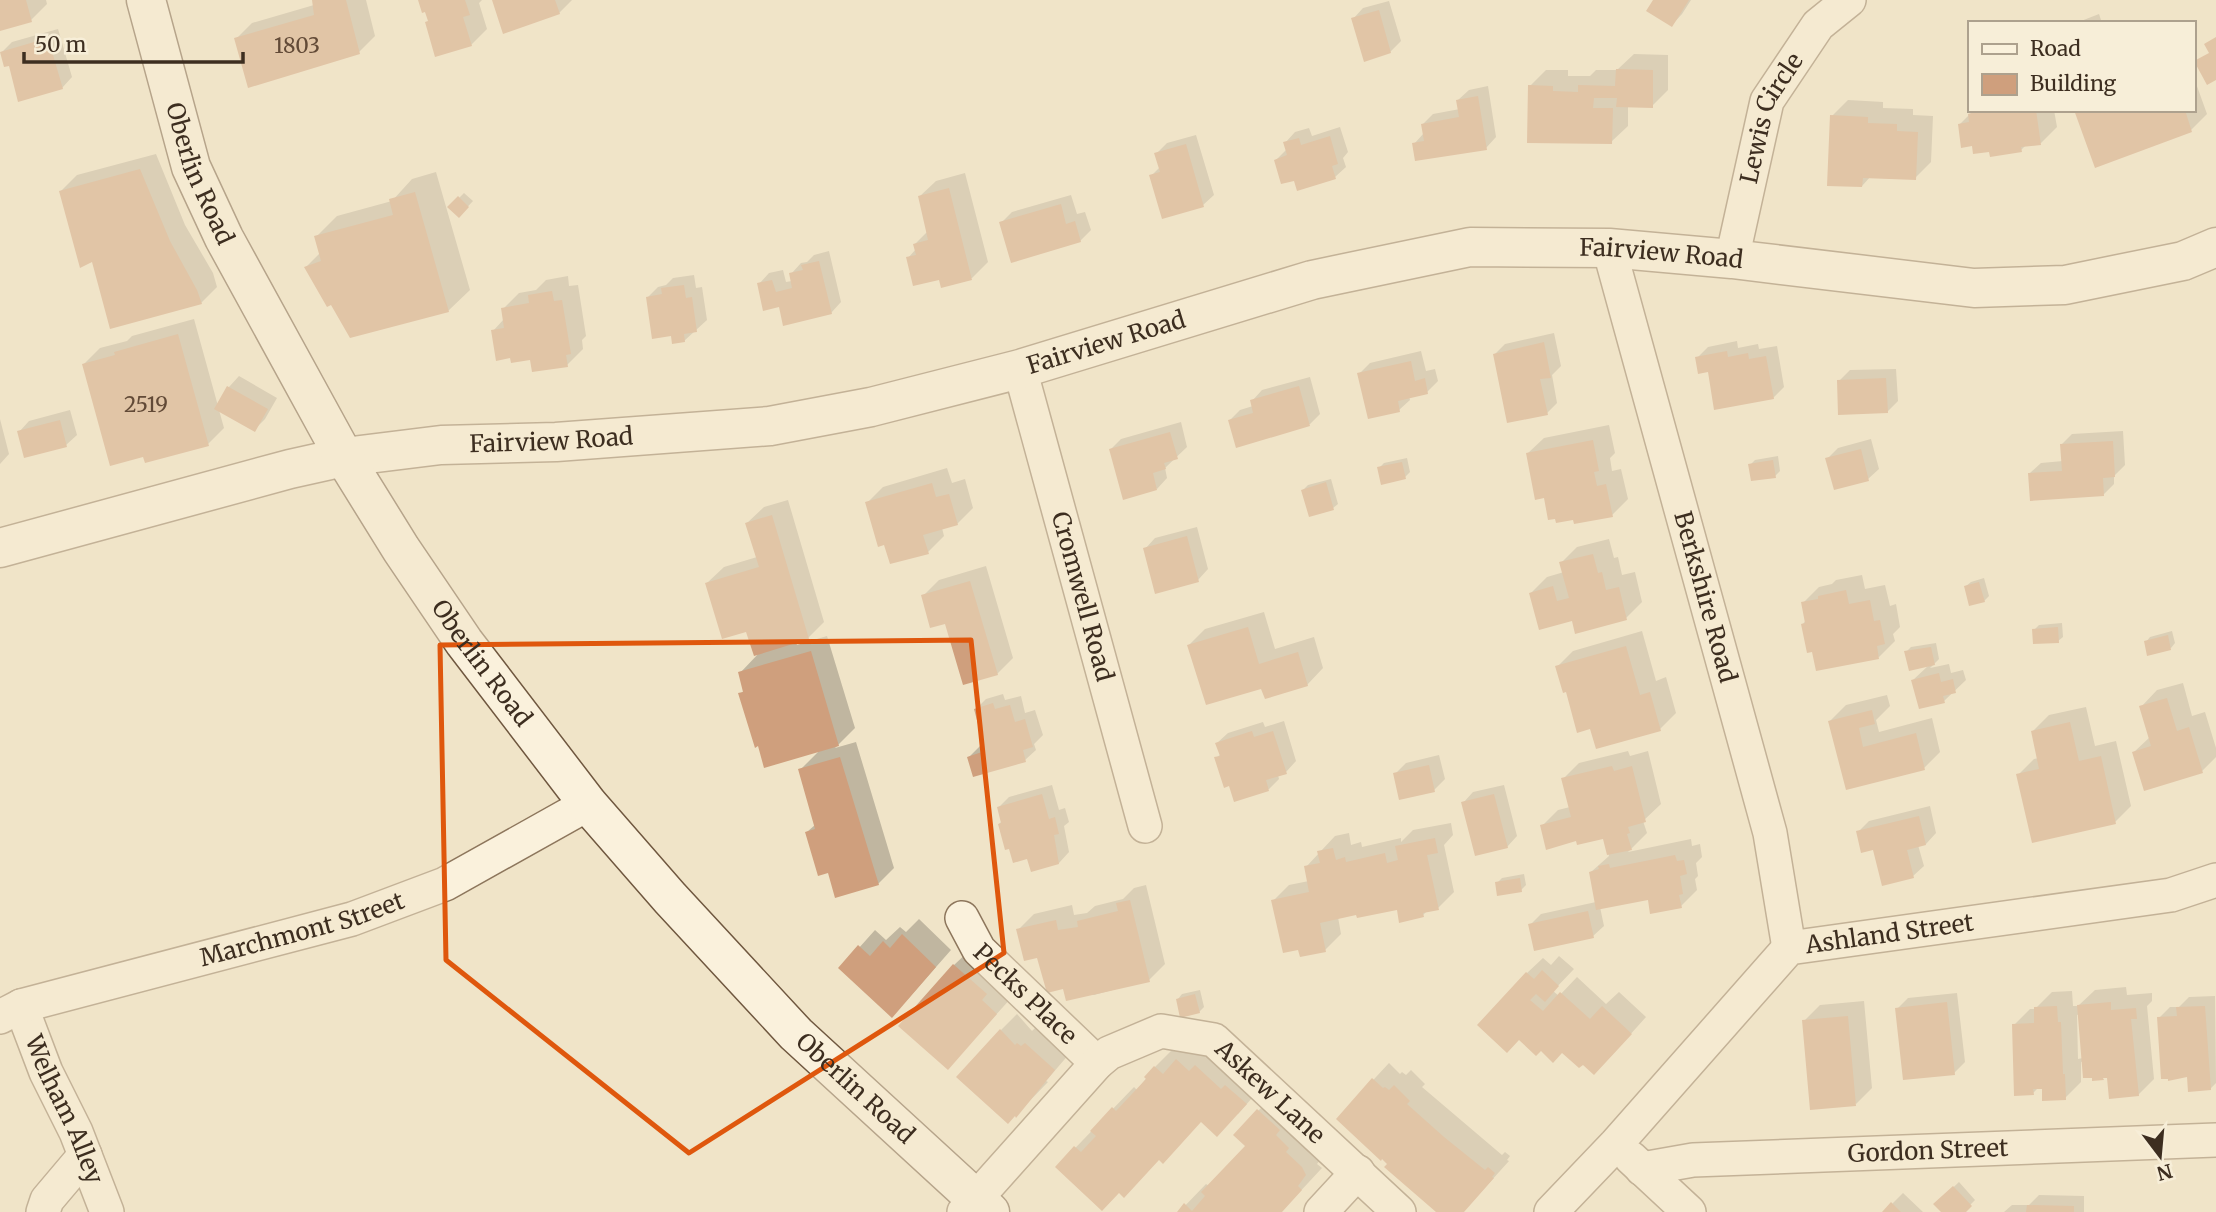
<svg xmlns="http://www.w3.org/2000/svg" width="2216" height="1212" font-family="Merriweather,serif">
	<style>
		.shadow { fill: #0003; fill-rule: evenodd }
		.building { fill: #cf9f7d }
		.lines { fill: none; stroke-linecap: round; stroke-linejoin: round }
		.minor-casing { stroke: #8d765c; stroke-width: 36 }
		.tertiary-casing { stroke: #8d765c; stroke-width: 41 }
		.secondary-casing { stroke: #6f573f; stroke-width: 41 }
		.minor { stroke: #faf1dc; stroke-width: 33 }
		.tertiary { stroke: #faf1dc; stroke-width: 38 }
		.secondary { stroke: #faf1dc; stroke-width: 38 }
		.marked { fill: none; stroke: #df570d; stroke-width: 5; stroke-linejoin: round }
		.labels { text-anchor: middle; stroke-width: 5; stroke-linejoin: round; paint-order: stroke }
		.number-label { font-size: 21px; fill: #624a37 }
		.street-label { font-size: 24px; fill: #3d2e20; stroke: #f7eed8 }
	</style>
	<rect width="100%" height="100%" fill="#f0e4c8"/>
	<path class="shadow" d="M0 0H46L47 4 31 20 0 29Z
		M314 0H366L375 36 359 52 236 39 252 23 314 5Z
		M420 0H482L479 3 487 29 471 45 429 20Z
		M494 0H572L559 13Z
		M1655 0H1691L1682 14 1672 25Z
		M1389 1 1401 41 1390 52 1353 19 1363 8Z
		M2099 14 2102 23H2076Z
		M58 29 72 77 62 88 10 64 2 52 12 42Z
		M1634 54 1668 55V90L1652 106H1628V126L1611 142 1530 86 1546 70H1568V76H1590L1596 70H1617Z
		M2193 75 2207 114 2191 130 2096 166 2075 110H2193Z
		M1488 86 1496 137 1486 148 1414 144 1424 133 1423 124 1433 114 1460 109 1458 100 1469 90Z
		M1848 100 1883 102V108L1913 109V115L1933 116 1931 162 1915 178 1871 176 1862 186 1832 116Z
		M1974 110H2054L2057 127 2041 143 2026 145 2021 150H1990L1973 144 1960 124Z
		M1340 127 1348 152 1343 158 1346 167 1335 177 1295 179 1276 160 1287 149 1285 143 1295 132 1309 128 1312 136Z
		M1196 135 1214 195 1203 205 1151 176 1160 167 1156 154 1167 143Z
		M156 154 185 225 213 273 217 287 201 303 93 260 61 191 77 175Z
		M436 172 470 290 448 311 332 303 306 267 320 253 316 237 337 216 392 201 412 179Z
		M965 173 988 262 972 278H940L908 258 916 249 915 244 928 231 919 197 936 181Z
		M464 193 473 201 459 216 450 207Z
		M1071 195 1077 214 1085 212 1091 230 1080 241 1001 223 1012 212Z
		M829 251 841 302 831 313 780 305 759 284 769 273 783 270 786 282 792 281 791 274 801 263 807 262 814 255Z
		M694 275 696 288 702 287 707 320 684 341 648 297 658 287 666 285 673 278Z
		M568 276 569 286 578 285 586 336 582 340 583 349 567 365 531 358 493 331 504 319 503 309 519 293 536 290 546 280Z
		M194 319 218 406 229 387 239 376 277 398 265 419 254 430 219 410 224 428 208 444 144 454 84 364 100 348 127 341 132 336Z
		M1554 333 1561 366 1552 375 1557 403 1547 413 1495 354 1505 344Z
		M1737 341 1738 348 1758 344 1759 349 1777 346 1784 387 1773 398 1697 358 1708 347Z
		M1421 351 1426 371 1435 369 1438 381 1427 392 1409 396 1410 400 1399 410 1359 374 1370 363Z
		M1896 369 1898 401 1887 412 1839 381 1850 370Z
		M1310 377 1320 414 1310 424 1237 446 1230 420 1240 410 1253 406 1252 401 1262 390Z
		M70 410 77 435 66 445 19 432 29 421Z
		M0 419 9 454 0 464Z
		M1181 422 1187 447 1165 468 1167 478 1157 489 1111 449 1121 439Z
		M1609 425 1615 453 1610 458 1612 471 1621 469 1628 499 1612 515 1556 517 1527 454 1544 438Z
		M2123 431 2125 465 2114 476V484L2104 494 2030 473 2041 463 2063 461 2062 444 2072 434Z
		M1871 439 1879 469 1868 479 1827 459 1838 448Z
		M1778 456 1780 471 1775 476 1750 465 1755 460Z
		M1407 458 1410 472 1405 477 1379 468 1384 463Z
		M947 468 952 483 965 479 973 508 957 524 942 528 944 536 928 552 886 543 867 503 883 487Z
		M1331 479 1338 504 1333 508 1303 490 1308 485Z
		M788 500 824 622 808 638 796 642 797 645 827 636 855 728 835 748 856 742 894 868 878 884 829 871 807 832 816 824 800 770 820 750 740 694 745 690 740 673 760 652 748 630 707 583 724 567 757 557 747 523 764 507Z
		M1197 527 1208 569 1198 580 1145 549 1155 538Z
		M1609 539 1614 558 1618 557 1622 575 1635 572 1642 602 1626 618 1573 619 1531 593 1547 577 1564 572 1561 563 1577 547Z
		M986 566 1013 658 997 674 923 596 939 580Z
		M1862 575 1865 589 1885 585 1890 606 1896 604 1900 627 1893 634 1895 641 1879 657 1803 624 1806 620 1803 603 1819 587 1832 584 1836 580Z
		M1984 578 1989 596 1984 601 1966 586 1971 582Z
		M1264 612 1275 649 1314 637 1323 668 1307 685 1262 687 1189 645 1205 629Z
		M2062 623 2063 637 2058 641 2034 630 2039 625Z
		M1642 631 1656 681 1666 677 1676 713 1660 729 1592 727 1567 690 1557 667 1573 651Z
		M2172 631 2175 643 2171 648 2146 642 2150 637Z
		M1936 643 1939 659 1930 668 1949 664 1951 673 1963 670 1966 680 1944 701 1913 680 1929 665 1906 652 1911 647Z
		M2183 683 2192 716 2205 712 2216 748V757L2202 771 2134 752 2150 737 2141 707 2157 690Z
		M1003 694 1005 700 1021 696 1025 713 1035 710 1043 735 1034 744 1036 750 1025 760 969 757 980 746 985 745 976 709 986 699Z
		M1887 695 1890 706 1876 720 1879 732 1932 718 1940 752 1924 768 1847 788 1830 721 1846 705Z
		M2086 707 2095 746 2116 741 2131 806 2115 822 2018 775 2034 759 2039 758 2033 731 2049 715Z
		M1284 721 1296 761 1286 772 1278 775 1279 779 1269 789 1235 800 1230 784 1216 758 1221 754 1217 743 1228 733 1263 722 1265 727Z
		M1628 751 1630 756 1648 751 1661 804 1643 821 1647 833 1628 852 1691 839 1692 846 1700 844 1702 857 1696 863 1698 876 1695 879 1697 890 1681 906 1649 898 1600 907 1604 926 1593 936 1530 925 1541 914 1596 902 1591 872 1609 856 1604 837 1578 839 1542 826 1558 810 1570 807 1563 779 1579 763Z
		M1439 755 1445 779 1434 790 1395 774 1406 763Z
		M1052 785 1059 810 1065 808 1069 822 1064 826 1069 852 1059 863 1028 857 999 824 1002 821 998 808 1009 797Z
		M1504 785 1517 836 1507 847 1463 803 1473 792Z
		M1930 806 1936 833 1926 844 1918 845 1924 866 1913 876 1874 848 1858 832 1869 821Z
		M1451 823 1453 835 1444 845 1454 892 1438 908 1428 910 1423 915 1398 908 1338 917 1341 934 1325 950 1273 901 1289 885 1309 881 1306 867 1335 836 1349 833 1351 845 1361 842 1362 847 1401 838V842L1413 830Z
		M1524 874 1526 885 1521 890 1497 883 1502 878Z
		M1146 885 1165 964 1149 980 1094 995 1064 987 1018 930 1034 914 1072 905 1074 915 1087 913 1095 906 1123 899 1134 888Z
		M919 919 951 950 907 1000 841 968 875 930 886 940 900 927 906 932Z
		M970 950 1012 997 948 1068 954 965Z
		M1559 956 1574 969 1553 991 1559 996 1577 977 1606 1004 1619 992 1646 1017 1610 1057 1583 1062 1563 1051 1541 1049 1536 1054 1527 973 1543 958 1551 965Z
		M2126 987 2127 995 2152 993V1001L2147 1006 2154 1079 2138 1095 2108 1076 2103 1078 2084 1061 2081 1062V1082L2065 1098 2043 1088H2038L2033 1093 2014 1025 2030 1009H2035L2052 992 2072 991 2073 1006H2078L2095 990ZM2080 1014 2083 1058 2078 1059 2077 1015Z
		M1200 990 1204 1007 1199 1012 1178 999 1182 994Z
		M1957 993 1965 1062 1954 1073 1897 1009 1908 998Z
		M2215 996 2216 1083 2210 1089 2189 1075 2159 1018 2170 1007H2179L2189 997Z
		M1864 1001 1872 1088 1856 1104 1804 1021 1820 1005Z
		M1017 1014 1032 1031 1035 1028 1038 1031 1042 1028 1070 1053 1046 1081 1048 1082 1016 1115 1001 1030Z
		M1198 1040 1266 1082 1238 1114 1202 1120 1120 1191 1057 1167 1134 1087 1137 1090 1155 1067 1176 1046 1184 1053Z
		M1389 1063 1400 1074 1402 1072 1406 1075 1411 1070 1425 1084 1422 1087 1502 1155 1505 1152 1510 1156 1507 1160 1509 1161 1463 1212H1438L1390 1164 1338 1118Z
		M1279 1090 1326 1152 1317 1164 1322 1168 1281 1212H1179L1206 1184 1209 1186 1248 1146 1258 1111Z
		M1959 1182 1975 1200 1963 1212H1943L1936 1204Z
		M1903 1193 1923 1212H1884Z
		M2039 1195 2084 1196V1212H2004L2012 1205H2029Z"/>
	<path class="building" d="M0 0H26L32 22 0 31Z
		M312 0H346L360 54 248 88 234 38 314 15Z
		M418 0H465L470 15 463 17 472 46 435 57 425 22 428 21 425 12 422 13Z
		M492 0H555L560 14 503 34Z
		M1653 0H1689L1672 27 1646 11Z
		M1379 10 1391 53 1364 62 1351 18Z
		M2216 37V80L2207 85 2194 61 2209 53 2204 44Z
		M48 38 63 89 18 102 9 66 4 67 0 52Z
		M1616 69 1653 70V108L1616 107 1617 98H1594L1593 108H1613L1612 144 1527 143 1528 85 1553 86V91L1578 92V85L1615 86Z
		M1478 96 1487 150 1415 161 1412 143 1424 141 1421 124 1459 117 1456 100Z
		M1983 110H2036L2041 145 2021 147 2022 152 1990 157 1989 152 1973 154 1972 146 1961 148 1958 124 1969 122 1968 114Z
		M2074 110H2185L2192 132 2095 168Z
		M1830 115 1868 117V123L1897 124V131L1918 132 1916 180 1863 178 1862 187 1827 186Z
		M1330 136 1338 164 1332 166 1336 179 1297 191 1294 181 1281 184 1274 160 1287 155 1283 142 1299 138 1301 145Z
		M1186 144 1204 207 1162 219 1149 175 1160 172 1154 153Z
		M140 169 170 241 197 290 202 304 110 329 92 262 80 268 59 191Z
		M949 188 972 280 941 288 939 280 913 286 906 257 916 255 913 244 928 240 918 196Z
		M415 192 449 312 350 338 331 305 327 307 304 267 321 261 314 236 393 215 389 199Z
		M458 196 469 207 459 218 447 207Z
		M1061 204 1066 224 1075 221 1081 242 1011 263 999 222Z
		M819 261 832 314 783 326 779 307 763 311 757 283 772 280 776 292 792 288 789 273 803 270 801 265Z
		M684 285 686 298 692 297 697 332 684 334 685 342 672 344 671 336 652 339 646 297 662 294 661 288Z
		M552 291 554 301 562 300 571 354 566 355 568 367 532 372 530 360 511 363 510 358 496 361 491 330 504 328 501 308 529 303 528 295Z
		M178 334 209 446 145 463 143 457 110 466 82 364 115 355 114 352Z
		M1544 342 1551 378 1540 379 1548 415 1507 423 1493 354Z
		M1727 351 1728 357 1748 353 1749 359 1766 356 1774 399 1714 410 1708 372 1698 374 1695 357Z
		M1411 361 1415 381 1425 378 1428 394 1398 401 1400 412 1368 419 1357 373Z
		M1886 378 1888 413 1838 415 1837 380Z
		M227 386 268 409 255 432 214 409Z
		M1299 386 1310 426 1236 448 1228 420 1253 413 1250 400Z
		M60 420 67 447 24 458 17 431Z
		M1170 432 1178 459 1164 463 1166 469 1153 473 1157 490 1123 500 1109 449Z
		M1593 440 1599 471 1594 472 1597 486 1606 484 1613 517 1574 524 1573 520 1556 523 1555 519 1548 520 1544 498 1535 500 1526 453Z
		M2113 441 2115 477 2103 478 2104 496 2030 501 2028 473 2062 471 2060 444Z
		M1861 449 1869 481 1834 490 1825 458Z
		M1773 460 1776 478 1751 481 1748 464Z
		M1402 462 1406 479 1381 485 1377 467Z
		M1326 482 1334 510 1309 517 1301 490Z
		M932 483 936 497 949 494 958 525 923 535 929 554 890 564 884 545 878 547 865 502Z
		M772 515 809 639 754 656 746 632 722 639 705 583 759 567 745 523Z
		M1187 536 1199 582 1155 594 1143 548Z
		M1593 554 1598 573 1602 572 1606 590 1619 587 1627 620 1575 634 1572 621 1539 630 1529 593 1553 586 1557 601 1569 598 1559 562Z
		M970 581 998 675 963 685 945 624 930 628 921 595Z
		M1979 582 1985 602 1969 606 1964 586Z
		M1846 590 1849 604 1870 600 1874 621 1880 620 1885 644 1877 646 1879 659 1816 671 1812 652 1807 653 1801 624 1805 623 1801 602 1818 599V596Z
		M1248 627 1259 664 1298 652 1308 686 1265 699 1261 689 1206 705 1187 645Z
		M2058 627 2059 643 2033 644 2032 629Z
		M2168 635 2171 650 2147 656 2144 641Z
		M1626 646 1640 695 1650 692 1661 731 1596 749 1590 729 1577 733 1566 692 1563 693 1555 666Z
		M1931 647 1935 665 1909 671 1904 651Z
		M811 651 839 746 764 768 758 746 755 748 738 693 743 692 738 672Z
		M1939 673 1941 682 1953 679 1956 693 1943 696 1945 703 1919 709 1911 680Z
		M2167 698 2177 731 2189 727 2203 773 2144 791 2132 752 2151 746 2139 706Z
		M993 703 995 709 1010 705 1015 722 1025 719 1033 747 1023 750 1026 762 973 777 967 757 985 751 974 709Z
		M1872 710 1875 724 1859 728 1863 747 1916 733 1925 770 1846 790 1828 721Z
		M2070 722 2079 761 2101 756 2116 824 2032 843 2016 774 2039 769 2031 731Z
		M1252 731 1254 737 1273 731 1287 774 1266 780 1269 791 1234 802 1229 786 1224 788 1214 757 1220 756 1215 743Z
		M840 757 879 885 835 898 828 873 818 876 805 832 815 829 798 769Z
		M1429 765 1435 792 1399 800 1393 773Z
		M1612 766 1614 771 1632 766 1646 822 1628 827 1630 833 1627 834 1632 850 1607 855 1603 839 1577 845 1576 841 1546 850 1540 825 1571 817 1561 778Z
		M1042 794 1049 819 1055 817 1059 834 1054 835 1059 864 1031 872 1027 859 1013 863 1009 849 1005 850 998 824 1001 823 997 807Z
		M1494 794 1508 848 1475 856 1461 802Z
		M1919 816 1926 845 1907 850 1914 878 1882 886 1873 850 1861 853 1856 831Z
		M1435 838 1438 853 1427 855 1439 910 1423 913 1424 917 1399 923 1397 910 1357 918 1356 915 1320 923 1326 952 1300 957 1298 950 1283 953 1271 900 1309 892 1304 866 1320 863 1317 851 1333 848 1336 860 1345 857 1346 862 1385 853 1387 863 1398 860 1395 846Z
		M1675 855 1677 861 1684 860 1687 874 1680 876 1683 894 1679 895 1682 908 1650 914 1648 900 1596 910 1589 872 1599 869 1598 866 1609 864 1610 868Z
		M1520 878 1522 892 1497 896 1495 882Z
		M1130 900 1150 982 1066 1001 1063 989 1047 993 1037 958 1024 961 1016 929 1056 920 1058 930 1078 927 1077 921 1118 911 1116 903Z
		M1588 911 1594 938 1534 951 1528 924Z
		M902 934 936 967 892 1018 838 968 858 945 870 956 883 941 890 948Z
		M953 964 987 994 982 1000 997 1014 948 1070 898 1026Z
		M1542 970 1559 986 1545 1002 1536 994 1530 1000 1543 1011 1560 992 1590 1019 1602 1006 1632 1034 1594 1075 1583 1065 1579 1068 1562 1053 1553 1063 1541 1051 1536 1056 1519 1040 1507 1053 1477 1025 1526 972 1534 979Z
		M1195 994 1200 1013 1180 1018 1176 999Z
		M1947 1002 1955 1075 1903 1080 1895 1008Z
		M2111 1002V1010L2136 1008 2137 1019H2131L2139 1096 2109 1099 2107 1078H2103L2104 1080 2092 1081V1078H2083L2077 1005Z
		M2057 1006 2058 1022H2061L2063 1074H2065L2066 1100 2042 1101V1089H2033L2034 1095 2014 1096 2012 1024 2034 1023V1007Z
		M2205 1006 2211 1090 2188 1092 2187 1077 2168 1081V1079H2161L2157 1017 2177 1016 2176 1007Z
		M1848 1016 1856 1106 1810 1110 1802 1020Z
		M1000 1029 1015 1045 1017 1043 1021 1046 1025 1043 1055 1070 1016 1118 1015 1116 1008 1124 956 1077Z
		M1176 1059 1189 1071 1195 1065 1221 1089 1225 1085 1247 1104 1217 1137 1201 1122 1163 1164 1159 1160 1124 1198 1119 1193 1102 1211 1055 1167 1074 1146 1081 1152 1096 1136 1090 1131 1112 1107 1116 1111 1146 1079 1144 1077 1154 1066 1163 1074Z
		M1372 1078 1383 1088 1385 1087 1389 1090 1394 1085 1410 1101 1407 1104 1444 1137 1485 1170 1488 1167 1495 1173 1492 1177 1494 1178 1464 1212H1436L1384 1167 1387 1164 1382 1159 1381 1161 1336 1119Z
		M1257 1109 1280 1130 1276 1135 1289 1148 1286 1152 1302 1167 1306 1175 1298 1186 1302 1190 1282 1212H1177L1184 1203 1192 1211 1205 1196 1201 1192 1245 1146 1233 1135Z
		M1953 1186 1972 1206 1966 1212H1941L1933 1204Z
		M1891 1202 1901 1212H1882Z
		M2027 1205 2074 1206V1212H2026Z"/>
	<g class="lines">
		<defs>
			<g id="minor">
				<path id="s1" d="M1609 248 1770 833 1789 948"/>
				<path id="s2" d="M1732 259 1767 101 1818 25 1849 0"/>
				<path id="s3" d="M1020 369 1145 826"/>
				<path id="s4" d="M962 918 979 950 1097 1063"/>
				<path id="s5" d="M21 1006 46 1072 76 1132 107 1212"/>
				<path id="s6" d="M0 1017 21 1006 352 919 445 884 588 804"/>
				<path d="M1631 1158 1689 1212"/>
				<path id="s7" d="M1642 1169 1693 1160 2216 1140"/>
				<path d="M43 1212 47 1200 85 1155"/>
				<path id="s8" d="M964 1212 1097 1063 1109 1053 1161 1031 1214 1040 1399 1212"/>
				<path d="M1321 1212 1358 1172"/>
				<path id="s9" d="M1551 1212 1616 1144 1789 948 2171 895 2216 880"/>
			</g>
			<g id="tertiary">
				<path id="s10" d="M0 548 290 469 344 457 441 445 556 442 770 426 871 407 1020 369 1312 280 1470 247 1609 248 1732 259 1974 288 2065 285 2183 261 2216 247"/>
			</g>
			<g id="secondary">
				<path id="s11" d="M146 0 191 167 224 238 344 457 401 549 464 642 588 804 670 898 796 1034 990 1212"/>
			</g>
		</defs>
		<use href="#minor" class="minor-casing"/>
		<use href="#tertiary" class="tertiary-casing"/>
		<use href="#secondary" class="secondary-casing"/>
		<use href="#minor" class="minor"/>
		<use href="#tertiary" class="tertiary"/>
		<use href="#secondary" class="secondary"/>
	</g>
	<path d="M0 0H2216V1212H0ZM971 640 1004 953 689 1153 446 960 440 645Z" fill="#f0e4c8" fill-opacity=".55" fill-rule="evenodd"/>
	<path class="marked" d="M971 640 1004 953 689 1153 446 960 440 645Z"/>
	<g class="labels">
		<g class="number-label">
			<text x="297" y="53">1803</text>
			<text x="146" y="412">2519</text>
		</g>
		<g class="street-label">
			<text dy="8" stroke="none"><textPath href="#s2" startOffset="147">Lewis Circle</textPath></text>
			<text dy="8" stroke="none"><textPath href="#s11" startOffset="182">Oberlin Road</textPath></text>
			<text dy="8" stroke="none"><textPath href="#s10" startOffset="1698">Fairview Road</textPath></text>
			<text dy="8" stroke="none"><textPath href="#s10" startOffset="1130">Fairview Road</textPath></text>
			<text dy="8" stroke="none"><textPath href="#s10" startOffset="564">Fairview Road</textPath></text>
			<text dy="8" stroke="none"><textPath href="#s1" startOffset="362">Berkshire Road</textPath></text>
			<text dy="8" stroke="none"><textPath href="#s3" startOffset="236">Cromwell Road</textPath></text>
			<text dy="8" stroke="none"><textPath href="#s11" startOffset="749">Oberlin Road</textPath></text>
			<text dy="8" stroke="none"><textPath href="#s6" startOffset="315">Marchmont Street</textPath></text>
			<text dy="8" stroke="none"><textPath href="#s9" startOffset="457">Ashland Street</textPath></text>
			<text dy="8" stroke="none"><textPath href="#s4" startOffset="100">Pecks Place</textPath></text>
			<text dy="8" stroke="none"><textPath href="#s11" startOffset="1316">Oberlin Road</textPath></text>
			<text dy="8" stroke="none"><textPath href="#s8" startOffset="402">Askew Lane</textPath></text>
			<text dy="8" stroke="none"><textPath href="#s5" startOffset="112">Welham Alley</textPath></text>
			<text dy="8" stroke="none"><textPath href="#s7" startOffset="287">Gordon Street</textPath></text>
		</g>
	</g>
	<rect x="1968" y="21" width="228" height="91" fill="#f7eed8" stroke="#ada18e" stroke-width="2"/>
	<rect x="1982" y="44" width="35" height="10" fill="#faf1dc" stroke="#ada18e" stroke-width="2"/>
	<text x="2030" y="56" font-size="21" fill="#3d2e20">Road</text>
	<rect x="1982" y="74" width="35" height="21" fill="#cf9f7d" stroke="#ada18e" stroke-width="2"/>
	<text x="2030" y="91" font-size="21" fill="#3d2e20">Building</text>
	<g transform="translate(2160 1156) rotate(164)" stroke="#f7eed8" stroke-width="5" paint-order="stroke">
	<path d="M0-5L12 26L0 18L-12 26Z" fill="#3d2e20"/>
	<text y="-10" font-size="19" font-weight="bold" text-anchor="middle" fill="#3d2e20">N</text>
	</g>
	<path d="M24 52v10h219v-10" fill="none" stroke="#3d2e20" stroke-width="3.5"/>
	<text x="35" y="52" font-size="21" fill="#3d2e20" stroke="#f7eed8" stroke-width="5" paint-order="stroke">50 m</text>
</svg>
